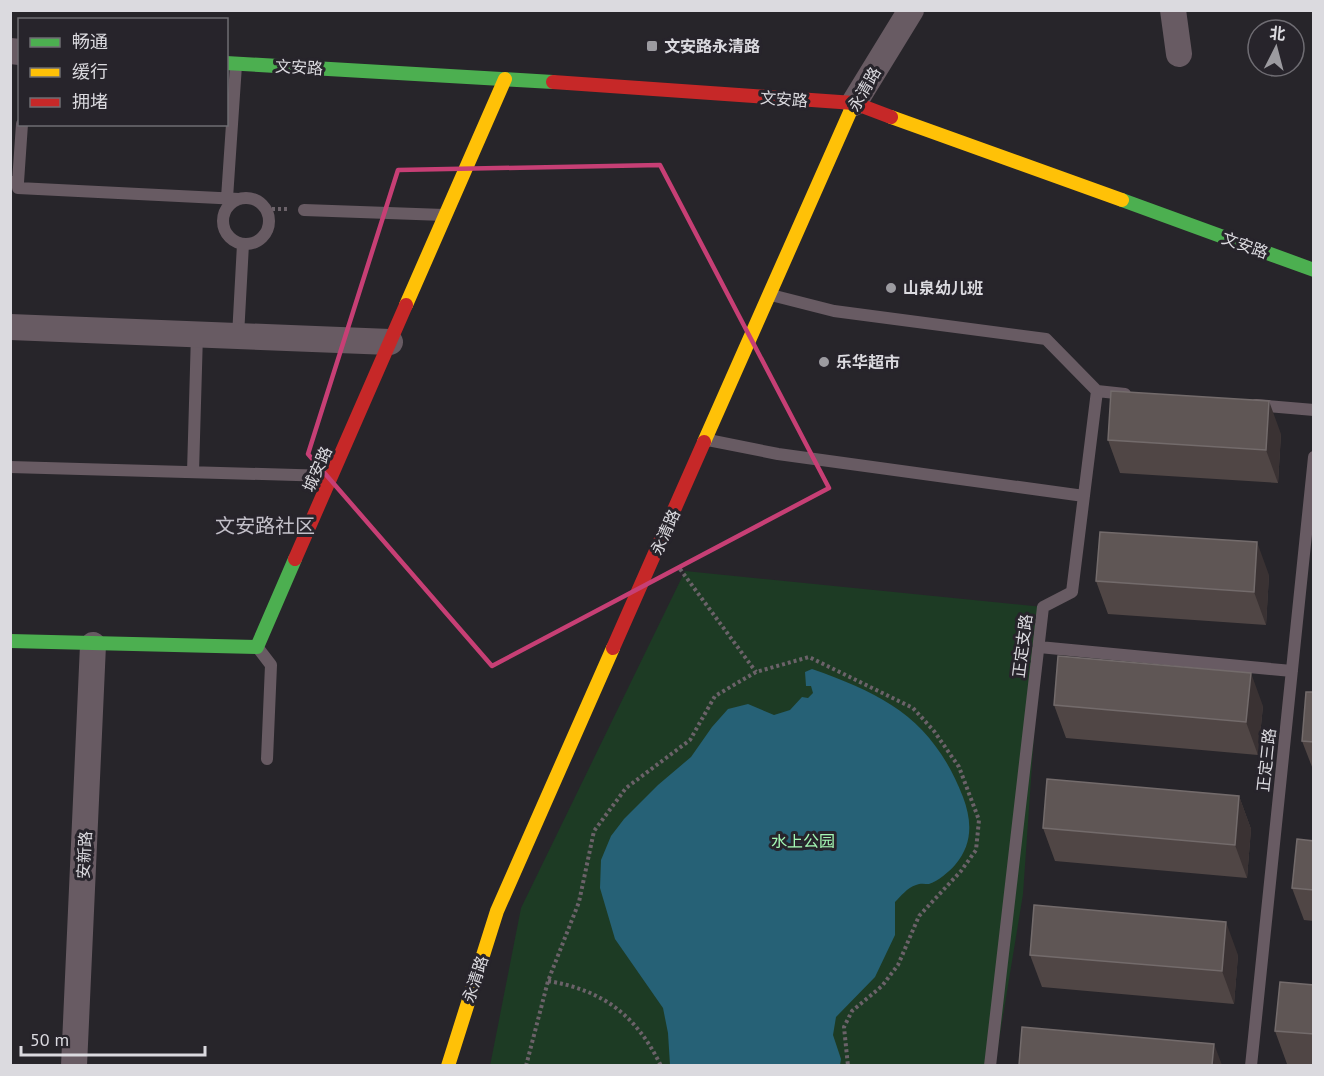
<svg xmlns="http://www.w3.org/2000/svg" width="1324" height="1076" font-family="'PT Sans','Noto Sans SC',sans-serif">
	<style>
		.green { fill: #1d3b24 }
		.water { fill: #266176 }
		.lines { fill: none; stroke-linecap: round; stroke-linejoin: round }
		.path { stroke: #6b6269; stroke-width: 4; stroke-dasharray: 3 3; stroke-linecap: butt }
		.lane { stroke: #685b63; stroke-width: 12 }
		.street { stroke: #685b63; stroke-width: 26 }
		.fast { stroke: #4caf50; stroke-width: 14 }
		.slow { stroke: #ffc107; stroke-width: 14 }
		.jam { stroke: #c62828; stroke-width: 14 }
		.wall { fill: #504645 }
		.shaded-wall { fill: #3a3233 }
		.building { fill: #5f5655; stroke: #736b6b; stroke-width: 1.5 }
		.marked { fill: none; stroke: #c73f75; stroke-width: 4.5; stroke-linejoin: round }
		.poi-dot { fill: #9c9ba0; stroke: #27242b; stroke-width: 2 }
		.labels { text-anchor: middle; stroke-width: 6; stroke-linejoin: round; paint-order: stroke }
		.poi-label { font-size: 16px; font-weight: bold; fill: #dbdadf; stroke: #27242b; text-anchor: start }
		.street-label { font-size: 16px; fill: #dbdadf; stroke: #27242b }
		.park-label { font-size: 16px; fill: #a5f9b5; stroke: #27242b }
		.quarter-label { font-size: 20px; fill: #c3c0c9; stroke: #27242b }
	</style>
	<rect width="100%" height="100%" fill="#27252a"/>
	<path class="green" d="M685 571 1043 607 1023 894 995 1065 490 1066 521 908Z"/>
	<path class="water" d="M812 669C886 695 933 720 963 797 972 821 973 844 955 865 950 871 937 882 929 884 925 884 920 883 916 885 907 888 901 896 895 902V935L875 977 836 1017 833 1035 841 1059 840 1065H670L668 1033 663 1008 615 939 600 888 601 860 611 836 624 819 658 785 691 757 712 727 728 709 748 704 774 715 790 710 802 697 808 698 813 693 811 686H806L805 672Z"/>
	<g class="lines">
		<path class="path" d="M266 209H289
			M680 569 756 672
			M548 981C603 990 637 1016 661 1066
			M526 1066 548 981 579 902 594 831 626 788 690 740 715 696 756 672 809 657 913 708 934 731 959 767 979 820 976 850 961 871 919 916 898 965 882 986 852 1011 844 1027 848 1066"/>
		<path class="lane" d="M10 182H18V188L239 199
			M18 182 22 124
			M223 221a23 23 0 1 1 46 0a23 23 0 1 1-46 0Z
			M227 198 236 65
			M304 210 444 215
			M771 295 834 311 1046 339 1097 391
			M238 336 243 244
			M1256 405 1314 410
			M708 440 778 454 1084 496
			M10 467 330 476
			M193 472 197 334
			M1039 647 1292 671
			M258 648 271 665 267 759
			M990 1066 1043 607 1072 592 1097 391 1125 394
			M1251 1066 1314 457"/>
		<path class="street" d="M1173 10 1179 54
			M10 51 20 52
			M854 103 911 10
			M10 327 390 342
			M74 1066 93 645"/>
		<path class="fast" d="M226 63 553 82
			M1122 200 1314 270
			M10 641 257 647 295 559"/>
		<path class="slow" d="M891 117 1122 200
			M406 305 505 79
			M704 442 854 103
			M448 1066 497 911 613 648"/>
		<path class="jam" d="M553 82 854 103 891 117
			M295 559 406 305
			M613 648 704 442"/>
	</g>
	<path class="wall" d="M1281 434 1278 483 1120 473 1108 440Z
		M1269 575 1266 625 1108 614 1096 581Z
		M1314 692V772L1302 741Z
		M1054 705 1263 706 1258 755 1066 738Z
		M1239 796 1251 829 1247 878 1055 861 1043 828Z
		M1314 841V921L1304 920 1292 888Z
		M1030 955H1238L1234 1004 1042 987Z
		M1314 985V1065L1287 1064 1275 1031Z"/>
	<path class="shaded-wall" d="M1269 401 1281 434 1278 483 1266 450Z
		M1257 542 1269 575 1266 625 1254 592Z
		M1251 673 1263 706 1258 755 1246 722Z
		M1239 796 1251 829 1247 878 1235 845Z
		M1226 922 1238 955 1234 1004 1222 971Z
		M1214 1044 1222 1065H1212Z"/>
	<path class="building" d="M1111 391 1269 401 1266 450 1108 440Z
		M1100 532 1257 542 1254 592 1096 581Z
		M1058 656 1251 673 1246 722 1054 705Z
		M1306 692H1314V742L1302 741Z
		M1047 779 1239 796 1235 845 1043 828Z
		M1297 839 1314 841V890L1292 888Z
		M1034 905 1226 922 1222 971 1030 955Z
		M1280 982 1314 985V1034L1275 1031Z
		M1022 1027 1214 1044 1212 1065H1019Z"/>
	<path class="marked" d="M660 165 829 488 492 666 308 454 398 170Z"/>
	<g class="poi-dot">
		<rect x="646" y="40" width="12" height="12" rx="3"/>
		<circle cx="891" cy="288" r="6"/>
		<circle cx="824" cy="362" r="6"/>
	</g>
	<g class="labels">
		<g class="poi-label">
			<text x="664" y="52">文安路永清路</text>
			<text x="903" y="294">山泉幼儿班</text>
			<text x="836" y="368">乐华超市</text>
		</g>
		<g class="street-label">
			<text transform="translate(299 67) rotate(3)" y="6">文安路</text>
			<text transform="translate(864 89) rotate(-60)" y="6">永清路</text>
			<text transform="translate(784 99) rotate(4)" y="6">文安路</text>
			<text transform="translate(1245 245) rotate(20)" y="6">文安路</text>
			<text transform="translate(317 469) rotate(-66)" y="6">城安路</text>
			<text transform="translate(665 532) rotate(-66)" y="6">永清路</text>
			<text transform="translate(1022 646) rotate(-83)" y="6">正定支路</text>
			<text transform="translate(1266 760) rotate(-84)" y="6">正定三路</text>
			<text transform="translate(84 855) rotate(-87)" y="6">安新路</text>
			<text transform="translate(475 979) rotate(-72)" y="6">永清路</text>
		</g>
		<g class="park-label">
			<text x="803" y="847">水上公园</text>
		</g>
		<g class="quarter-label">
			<text x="265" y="533">文安路社区</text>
		</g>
	</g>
	<rect width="1324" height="1076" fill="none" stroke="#dbdadf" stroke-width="24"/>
	<rect x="18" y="18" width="210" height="108" fill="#27242b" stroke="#6f6d73" stroke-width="1.5"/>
	<rect x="30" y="38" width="30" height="9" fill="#4caf50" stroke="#6f6d73" stroke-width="1.5"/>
	<text x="72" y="48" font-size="18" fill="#dbdadf">畅通</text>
	<rect x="30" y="68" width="30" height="9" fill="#ffc107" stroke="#6f6d73" stroke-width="1.5"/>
	<text x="72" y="78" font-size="18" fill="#dbdadf">缓行</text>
	<rect x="30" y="98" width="30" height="9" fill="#c62828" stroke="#6f6d73" stroke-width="1.5"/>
	<text x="72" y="108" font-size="18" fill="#dbdadf">拥堵</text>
	<g transform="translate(1276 48) rotate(6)"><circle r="28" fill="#27242b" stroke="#6f6d73" stroke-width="1.5"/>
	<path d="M0-4.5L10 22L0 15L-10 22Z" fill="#9c9ba0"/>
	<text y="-9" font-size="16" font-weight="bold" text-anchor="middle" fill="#dbdadf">北</text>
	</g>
	<path d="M21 1046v9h184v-9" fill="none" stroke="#dbdadf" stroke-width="3"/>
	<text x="30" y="1046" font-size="18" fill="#dbdadf" stroke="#27242b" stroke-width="4.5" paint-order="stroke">50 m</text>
</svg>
